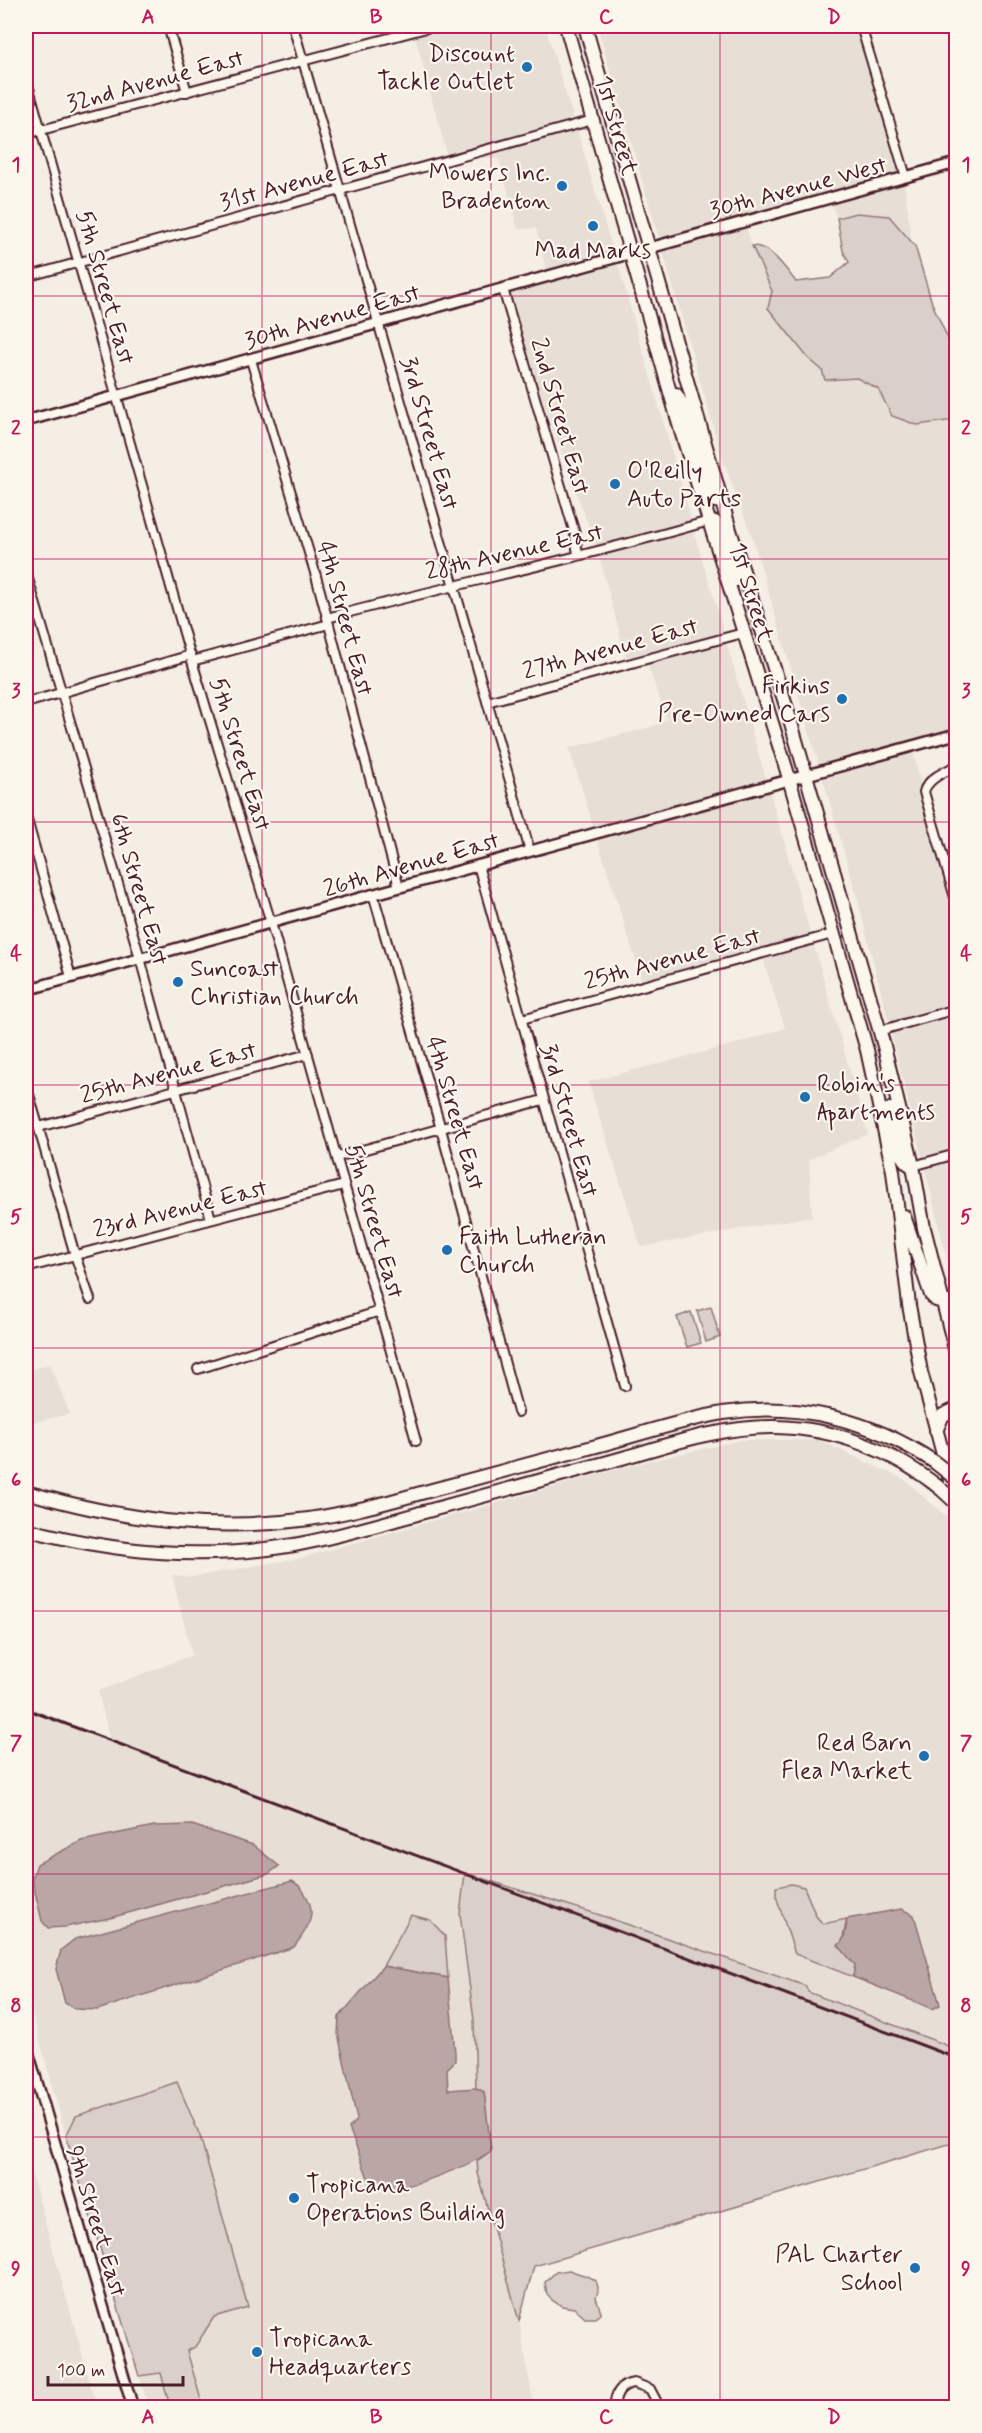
<svg xmlns="http://www.w3.org/2000/svg" width="982" height="2433" font-family="Mynerve,sans-serif">
	<style>
		.built { fill: #e7dfd6; fill-rule: evenodd }
		.green { fill: #dbd0c9; stroke: #92787a; stroke-width: 1.5 }
		.water { fill: #baa7a5; stroke: #8d7174; stroke-width: 1.5 }
		.lines { fill: none; stroke-linecap: round; stroke-linejoin: round }
		.minor-casing { stroke: #4a1f2b; stroke-width: 12 }
		.tertiary-casing { stroke: #4a1f2b; stroke-width: 14 }
		.primary-casing { stroke: #4a1f2b; stroke-width: 16 }
		.minor { stroke: #fbf7ec; stroke-width: 8 }
		.tertiary { stroke: #fbf7ec; stroke-width: 9 }
		.primary { stroke: #fbf7ec; stroke-width: 12 }
		.rail { stroke: #4a1f2b; stroke-width: 3 }
		.primary-bridge-casing { stroke: #4a1f2b; stroke-width: 16; stroke-linecap: butt }
		.primary-bridge { stroke: #fbf7ec; stroke-width: 12 }
		.grid { fill: none; stroke: #c2185b; stroke-width: 1.5; stroke-opacity: 0.55 }
		.poi-dot { fill: #1f6fb2; stroke: #fbf7ec; stroke-width: 2 }
		.labels { text-anchor: middle; stroke-width: 4.5; stroke-linejoin: round; paint-order: stroke }
		.poi-label { font-size: 24px; fill: #4a1f2b; stroke: #fbf7ec; text-anchor: start }
		.street-label { font-size: 24px; fill: #4a1f2b; stroke: #fbf7ec }
		.neatline { fill: none; stroke: #c2185b; stroke-width: 2 }
		.grid-label { font-size: 20px; text-anchor: middle; font-weight: bold; fill: #c2185b }
	</style>
	<rect width="100%" height="100%" fill="#f4eee4"/>
	<filter id="ink" filterUnits="userSpaceOnUse"><feTurbulence type="fractalNoise" baseFrequency=".0167" numOctaves="2"/><feDisplacementMap in="SourceGraphic" scale="12" xChannelSelector="R" yChannelSelector="G"/><feConvolveMatrix kernelMatrix="1 2 1 2 8 2 1 2 1" color-interpolation-filters="sRGB"/></filter>
	<g filter="url(#ink)">
		<path class="built" d="M455 26H545L574 120 447 155 415 36Z
			M597 26H856L900 174 758 213 659 238Z
			M577 130 613 251 506 283 546 270 536 228 518 229 499 159 478 157Z
			M904 183 912 242 889 216 856 213 837 218 831 204Z
			M746 227 752 246 772 291 808 358 822 370 825 380 857 378 878 389 892 416 917 425 955 420 956 423V728L819 765 752 536 722 458 662 248Z
			M617 261 692 522 596 546 533 374 509 293Z
			M694 532 724 632 626 658 599 556Z
			M726 642 766 779 594 828 569 748 651 727 667 720 647 663Z
			M913 750 921 785 919 794 956 922V1004L889 1023 858 901 822 775Z
			M769 789 811 936 642 981 597 838Z
			M814 946 868 1134 809 1159 812 1216 641 1247 588 1082 739 1043 785 1028 763 959Z
			M956 1015V1148L922 1158 891 1033Z
			M956 1159V1293H955L925 1168Z
			M50 1364 70 1414 26 1424V1371Z
			M741 1440H819L905 1480 948 1518 956 1546V2049L808 1991 806 1986 474 2020 476 2088 448 2090 447 2069 455 2061V2053L445 1936 430 1920 411 1915 386 1962 339 2017 338 2034 357 2120 349 2128 370 2183 384 2188 409 2184 441 2175 477 2161 478 2173 519 2321 534 2407H203L187 2351 195 2347 214 2317 248 2307 200 2136 177 2083 76 2116 66 2136 26 1991V1705L110 1741 98 1691 192 1655 172 1575 191 1577 300 1558 632 1465ZM191 1825 253 1845 278 1866 268 1874 86 1924 48 1928 42 1921 32 1879 37 1864 81 1841 154 1826ZM791 1884 803 1887 816 1916 823 1924 939 2005 932 2009 795 1954 776 1888ZM56 1969 121 2001 97 2009 65 2003Z
			M26 2154 97 2407H26Z
			M161 2372 170 2407H149L139 2376Z"/>
		<path class="green" d="M856 213 889 216 915 246 932 303 956 357V423L955 420 917 425 892 416 878 389 857 378 825 380 822 370 808 358 768 308 772 291 752 246C770 245 786 269 796 282L830 278 849 262 843 251 837 218Z
			M711 1307 720 1337 706 1342 697 1311Z
			M691 1312 701 1343 687 1347 677 1317Z
			M465 1873 600 1915 806 1986 808 1992 956 2049V2142L534 2266 519 2321 478 2173 477 2161 491 2151 484 2092 476 2088 474 2020 460 1914Z
			M791 1884 804 1887 816 1916 823 1924 847 1919 842 1942 855 1965 853 1977 795 1954 776 1896V1887Z
			M411 1915 430 1920 445 1936 448 1978 383 1966Z
			M177 2082 200 2136 248 2307 214 2317 195 2347 187 2351 203 2407H170L161 2373 139 2376 66 2136 76 2116Z
			M569 2270C582 2276 605 2276 596 2297L601 2313 595 2318H585L574 2308 562 2306 553 2301 547 2295 545 2282 556 2272Z"/>
		<path class="water" d="M192 1825 253 1845 279 1866 268 1874 110 1918 65 1927 48 1928 42 1921 32 1879 37 1864 81 1841 154 1826Z
			M292 1881C301 1886 303 1890 308 1899 317 1917 305 1932 294 1947L97 2010 75 2009 65 2003 56 1969 61 1950 75 1939Z
			M901 1909 914 1915 940 2005 933 2009 853 1977 855 1965 838 1945C846 1940 846 1928 847 1919Z
			M383 1966 448 1978 455 2053V2061L447 2069 448 2090 476 2088 484 2092 491 2151C471 2165 408 2191 383 2188 379 2188 374 2185 370 2183L349 2128 357 2119 338 2034 339 2017Z"/>
		<g class="lines">
			<defs>
				<path id="minor" d="M168 26 187 92
					M293 26 530 851
					M861 26 906 177
					M26 78 192 661 271 923 416 1441
					M26 134 434 26
					M26 277 593 120
					M503 289 575 534 578 555
					M251 360 316 576 399 887
					M26 572 140 958 211 1219
					M327 618C454 584 583 558 709 521
					M192 661 329 624
					M487 702 743 633
					M26 703 191 655
					M956 766C944 772 927 779 924 792L956 901
					M26 816 71 977
					M478 865 625 1386
					M373 894 441 1129 518 1412
					M522 1019 833 934
					M879 1031 956 1009
					M26 1084 75 1255 90 1299
					M39 1127 308 1054
					M337 1157 543 1100
					M913 1166 956 1154
					M26 1268 344 1185
					M943 1302 956 1298
					M198 1369 380 1311
					M615 2408C614 2394 620 2385 634 2383L650 2389 660 2408"/>
				<path id="tertiary" d="M26 421 956 163
					M26 990 956 734
					M26 2045 133 2408"/>
				<path id="primary" d="M566 26 681 431 786 768 867 1050 893 1171 909 1305 921 1372 956 1503
					M585 26 730 530 787 709 884 1046 913 1166 924 1228 956 1353
					M676 394 686 411 711 495 715 501 722 502
					M709 521 715 522 720 528 736 580
					M890 1109C893 1125 897 1162 913 1166
					M904 1216 931 1295 936 1300 943 1302
					M936 1431 943 1415 956 1409
					M26 1492C121 1519 209 1533 309 1519 351 1513 391 1501 432 1490 488 1475 544 1460 600 1445 641 1434 681 1420 723 1413 797 1401 871 1420 933 1461
					M26 1529C116 1553 201 1561 294 1545 338 1537 381 1524 424 1512 486 1495 549 1478 612 1461 665 1446 719 1426 775 1427 836 1428 894 1451 941 1489"/>
			</defs>
			<use href="#minor" class="minor-casing"/>
			<use href="#tertiary" class="tertiary-casing"/>
			<use href="#primary" class="primary-casing"/>
			<use href="#minor" class="minor"/>
			<use href="#tertiary" class="tertiary"/>
			<use href="#primary" class="primary"/>
			<path class="rail" d="M26 1709 956 2058"/>
			<defs>
				<path id="primary-bridge" d="M933 1461 956 1479
					M941 1489 956 1503"/>
			</defs>
			<use href="#primary-bridge" class="primary-bridge-casing"/>
			<use href="#primary-bridge" class="primary-bridge"/>
		</g>
	</g>
	<path class="grid" d="M262 26V2408M491 26V2408M720 26V2408M26 296H956M26 559H956M26 822H956M26 1085H956M26 1348H956M26 1611H956M26 1874H956M26 2137H956"/>
	<g class="poi-dot">
		<circle cx="527" cy="67" r="6"/>
		<circle cx="562" cy="186" r="6"/>
		<circle cx="593" cy="226" r="6"/>
		<circle cx="615" cy="484" r="6"/>
		<circle cx="842" cy="699" r="6"/>
		<circle cx="178" cy="982" r="6"/>
		<circle cx="805" cy="1097" r="6"/>
		<circle cx="447" cy="1250" r="6"/>
		<circle cx="924" cy="1756" r="6"/>
		<circle cx="294" cy="2198" r="6"/>
		<circle cx="915" cy="2268" r="6"/>
		<circle cx="257" cy="2352" r="6"/>
	</g>
	<g class="labels">
		<g class="poi-label">
			<text x="515" y="61" text-anchor="end">Discount<tspan x="515" dy="28">Tackle Outlet</tspan></text>
			<text x="550" y="180" text-anchor="end">Mowers Inc.<tspan x="550" dy="28">Bradenton</tspan></text>
			<text x="593" y="258" text-anchor="middle">Mad Marks</text>
			<text x="627" y="478">O'Reilly<tspan x="627" dy="28">Auto Parts</tspan></text>
			<text x="830" y="693" text-anchor="end">Firkins<tspan x="830" dy="28">Pre-Owned Cars</tspan></text>
			<text x="190" y="976">Suncoast<tspan x="190" dy="28">Christian Church</tspan></text>
			<text x="817" y="1091">Robin's<tspan x="817" dy="28">Apartments</tspan></text>
			<text x="459" y="1244">Faith Lutheran<tspan x="459" dy="28">Church</tspan></text>
			<text x="912" y="1750" text-anchor="end">Red Barn<tspan x="912" dy="28">Flea Market</tspan></text>
			<text x="306" y="2192">Tropicana<tspan x="306" dy="28">Operations Building</tspan></text>
			<text x="903" y="2262" text-anchor="end">PAL Charter<tspan x="903" dy="28">School</tspan></text>
			<text x="269" y="2346">Tropicana<tspan x="269" dy="28">Headquarters</tspan></text>
		</g>
		<g class="street-label">
			<text transform="translate(155 80) rotate(-15)" y="8">32nd Avenue East</text>
			<text transform="translate(617 125) rotate(74)" y="8">1st Street</text>
			<text transform="translate(304 180) rotate(-15)" y="8">31st Avenue East</text>
			<text transform="translate(798 187) rotate(-15)" y="8">30th Avenue West</text>
			<text transform="translate(106 287) rotate(74)" y="8">5th Street East</text>
			<text transform="translate(332 316) rotate(-16)" y="8">30th Avenue East</text>
			<text transform="translate(561 416) rotate(74)" y="8">2nd Street East</text>
			<text transform="translate(430 433) rotate(74)" y="8">3rd Street East</text>
			<text transform="translate(514 551) rotate(-13)" y="8">28th Avenue East</text>
			<text transform="translate(752 592) rotate(73)" y="8">1st Street</text>
			<text transform="translate(346 618) rotate(75)" y="8">4th Street East</text>
			<text transform="translate(610 648) rotate(-15)" y="8">27th Avenue East</text>
			<text transform="translate(241 754) rotate(73)" y="8">5th Street East</text>
			<text transform="translate(411 864) rotate(-16)" y="8">26th Avenue East</text>
			<text transform="translate(140 889) rotate(74)" y="8">6th Street East</text>
			<text transform="translate(672 958) rotate(-15)" y="8">25th Avenue East</text>
			<text transform="translate(168 1072) rotate(-15)" y="8">25th Avenue East</text>
			<text transform="translate(456 1113) rotate(74)" y="8">4th Street East</text>
			<text transform="translate(570 1120) rotate(74)" y="8">3rd Street East</text>
			<text transform="translate(180 1208) rotate(-14)" y="8">23rd Avenue East</text>
			<text transform="translate(375 1221) rotate(74)" y="8">5th Street East</text>
			<text transform="translate(97 2221) rotate(73)" y="8">9th Street East</text>
		</g>
	</g>
	<rect width="982" height="2433" fill="none" stroke="#fbf7ec" stroke-width="66"/>
	<path d="M48 2376v9h135v-9" fill="none" stroke="#4a1f2b" stroke-width="3"/>
	<text x="57" y="2376" font-size="18" fill="#4a1f2b" stroke="#fbf7ec" stroke-width="4.5" paint-order="stroke">100 m</text>
	<rect x="33" y="33" width="916" height="2367" class="neatline"/>
	<g class="grid-label">
		<text x="148" y="23">A</text>
		<text x="376" y="23">B</text>
		<text x="606" y="23">C</text>
		<text x="834" y="23">D</text>
		<text x="16" y="171">1</text>
		<text x="966" y="171">1</text>
		<text x="16" y="434">2</text>
		<text x="966" y="434">2</text>
		<text x="16" y="697">3</text>
		<text x="966" y="697">3</text>
		<text x="16" y="960">4</text>
		<text x="966" y="960">4</text>
		<text x="16" y="1223">5</text>
		<text x="966" y="1223">5</text>
		<text x="16" y="1486">6</text>
		<text x="966" y="1486">6</text>
		<text x="16" y="1749">7</text>
		<text x="966" y="1749">7</text>
		<text x="16" y="2012">8</text>
		<text x="966" y="2012">8</text>
		<text x="16" y="2275">9</text>
		<text x="966" y="2275">9</text>
		<text x="148" y="2423">A</text>
		<text x="376" y="2423">B</text>
		<text x="606" y="2423">C</text>
		<text x="834" y="2423">D</text>
	</g>
</svg>
